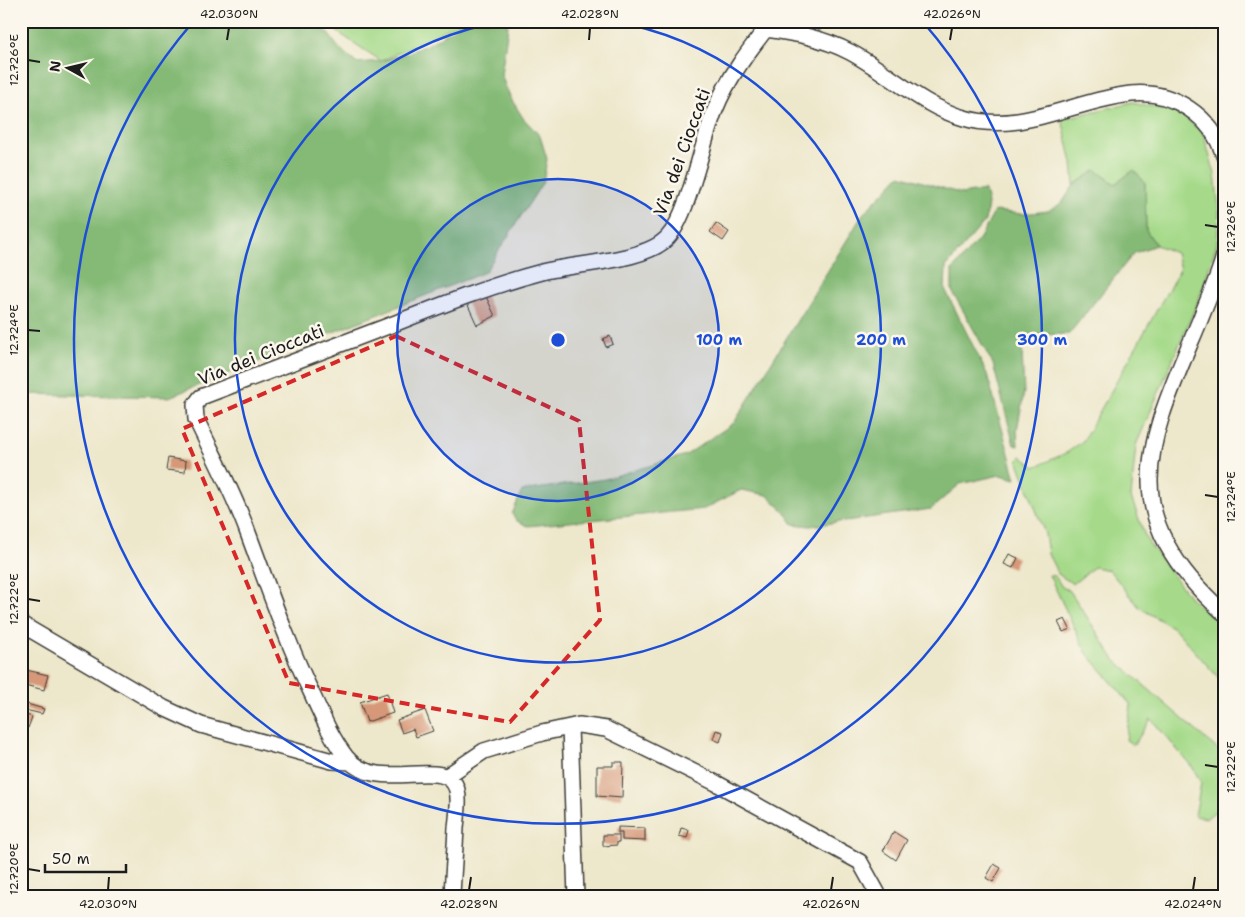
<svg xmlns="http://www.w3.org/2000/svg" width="1245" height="917" font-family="'Shantell Sans',sans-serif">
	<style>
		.green { fill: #a6da8a; stroke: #617b53 }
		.forest { fill: #84ba76; stroke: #506b49 }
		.building { fill: #d69878 }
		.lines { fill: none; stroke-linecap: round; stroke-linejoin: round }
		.minor-casing { stroke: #3b3a36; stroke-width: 18 }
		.minor { stroke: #fff; stroke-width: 15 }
		.marked { fill: none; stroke: #d62828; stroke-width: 4; stroke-dasharray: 10 6; stroke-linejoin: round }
		.ticks { fill: none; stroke: #1c1c1c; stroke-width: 2 }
		.ring { fill: none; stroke: #1d4ed8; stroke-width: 2.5 }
		.labels { text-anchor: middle; stroke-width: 5; stroke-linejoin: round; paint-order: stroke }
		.street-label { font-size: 18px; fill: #1c1c1c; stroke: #fbf7ec }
		.centre { fill: #1d4ed8; stroke: #fbf7ec; stroke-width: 2.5 }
		.ring-label { font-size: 15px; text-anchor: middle; font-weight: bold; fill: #1d4ed8; stroke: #fbf7ec; stroke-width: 5; stroke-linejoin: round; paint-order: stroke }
		.neatline { fill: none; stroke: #1c1c1c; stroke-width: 2 }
		.ticks-label { font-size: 12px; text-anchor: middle; fill: #1c1c1c }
	</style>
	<rect width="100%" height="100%" fill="#fbf7ec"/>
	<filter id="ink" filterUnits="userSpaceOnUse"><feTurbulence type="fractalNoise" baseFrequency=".02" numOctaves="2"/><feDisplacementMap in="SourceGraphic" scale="10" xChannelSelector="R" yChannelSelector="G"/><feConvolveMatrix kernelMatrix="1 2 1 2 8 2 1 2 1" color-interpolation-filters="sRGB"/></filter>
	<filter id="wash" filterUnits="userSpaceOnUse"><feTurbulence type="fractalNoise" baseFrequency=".0096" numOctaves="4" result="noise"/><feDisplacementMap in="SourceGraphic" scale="20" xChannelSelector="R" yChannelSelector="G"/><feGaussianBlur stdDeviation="1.12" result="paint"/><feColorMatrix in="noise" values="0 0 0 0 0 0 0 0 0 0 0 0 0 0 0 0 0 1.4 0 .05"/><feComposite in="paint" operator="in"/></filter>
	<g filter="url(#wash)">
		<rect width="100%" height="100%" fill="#ede7cb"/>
		<path class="green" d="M321 21H464L381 61Z
			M1133 102 1179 113 1203 133 1215 174 1219 211 1217 243 1199 299 1136 445 1131 497 1146 539 1191 599 1224 627V684L1175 629 1140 608 1109 570 1094 567 1073 584 1058 574 1048 554 1045 534 1018 462 1021 456 1035 467 1068 452 1083 441 1180 269 1176 253 1156 245 1146 230 1145 183 1134 170 1115 184 1096 170 1074 185 1072 163 1062 119Z
			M1049 575 1055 576 1062 587 1070 591 1115 660 1224 755V804L1207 818 1195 816 1201 783 1193 768 1151 719 1134 745 1126 740 1131 705 1086 652Z"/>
		<path class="forest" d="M21 21H319L338 47 356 63 381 61 405 54 429 44 466 21H504L508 26 501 75 510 97 523 118 540 136 547 159 543 182 485 272 169 397 21 394Z
			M1096 170 1115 184 1134 170 1145 183 1146 230 1156 245 1134 253 1069 334 1034 335 1022 351 1024 393 1017 430 1018 446 1014 445 993 364 952 291V270L980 238 995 211 1023 214 1048 211 1062 203 1074 185Z
			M900 175 962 194 985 190 988 204 985 221 946 267 945 289 987 374 1016 479 1000 475 960 484 931 509 810 526 793 524 784 511 767 495 741 490 704 509 528 526 517 521 512 514 522 491 605 479 686 455 734 423 863 214Z"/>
		<g id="blocks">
			<path class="building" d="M716 223 729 232 723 241 710 232Z
				M484 292 495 316 477 325 466 301Z
				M610 336 613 344 606 347 603 339Z
				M168 458 186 461 185 472 166 470Z
				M1009 554 1018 558 1013 568 1004 564Z
				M1065 619 1070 629 1063 632 1058 622Z
				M22 669 48 675 44 690 21 684Z
				M387 693 393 713 367 722 360 702Z
				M27 704 44 709 42 714 25 710Z
				M425 710 433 731 416 737 413 729 402 733 397 720Z
				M26 715 32 717 28 728 23 726Z
				M716 730 723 732 720 742 713 739Z
				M613 762H623L622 798 597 796V766H613Z
				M618 827 645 828V841L622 840V833H618Z
				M681 828 689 830 687 838 679 836Z
				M894 832 907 840 896 860 883 851Z
				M603 835H619V842H617V845L603 846Z
				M994 864 1001 868 993 882 986 878Z"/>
		</g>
	</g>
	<g filter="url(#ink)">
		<use href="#blocks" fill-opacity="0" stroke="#3b3a36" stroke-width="1"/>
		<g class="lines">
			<defs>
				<path id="minor" d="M766 29C795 33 823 38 850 52 888 72 921 106 964 118 1021 135 1075 100 1131 94 1173 90 1212 116 1224 156
					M1224 256C1218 278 1208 299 1200 320 1149 442 1110 510 1224 613
					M21 624 164 708 201 725 332 761 351 762
					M570 727 576 896
					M447 776 484 751 542 733 579 725 606 729 716 783 860 862 879 896
					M452 896C453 873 455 850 456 828 457 816 460 802 457 790 448 753 376 796 346 757 332 739 322 716 312 694 287 642 268 587 248 533 234 494 214 457 196 419L195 405 201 397C266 372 331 348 396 323 444 304 492 285 542 272 576 263 646 262 668 237 689 214 702 142 715 110 728 77 750 49 772 21"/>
			</defs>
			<use href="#minor" class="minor-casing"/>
			<use href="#minor" class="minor"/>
		</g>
	</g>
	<path class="marked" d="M396 336 579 421 600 620 510 722 289 683 182 429Z"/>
	<path class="ticks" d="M227 40 229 28M589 40 590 28M950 40 952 28M28 60 40 62M1205 225 1218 227M28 330 40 331M1205 495 1218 497M28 599 40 601M1205 765 1218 767M28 869 40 871M108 890 109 877M469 890 471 877M831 890 833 877M1193 890 1195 877"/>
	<circle cx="558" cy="340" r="161" fill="#1d4ed8" fill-opacity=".12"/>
	<g class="ring">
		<circle cx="558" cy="340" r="161"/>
		<path d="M611 21A323 323 0 1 1 505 21"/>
		<path d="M923 22A484 484 0 1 1 193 22"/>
	</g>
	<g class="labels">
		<g class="street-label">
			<text transform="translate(682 152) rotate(-70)" y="6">Via dei Cioccati</text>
			<text transform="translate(261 355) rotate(-22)" y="6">Via dei Cioccati</text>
		</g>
	</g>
	<circle cx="558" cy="340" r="8" class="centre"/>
	<g class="ring-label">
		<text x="719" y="345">100 m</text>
		<text x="881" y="345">200 m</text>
		<text x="1042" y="345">300 m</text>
	</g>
	<rect width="1245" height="917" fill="none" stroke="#fbf7ec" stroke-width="55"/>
	<g transform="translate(68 68) rotate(278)" stroke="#fbf7ec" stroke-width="4" paint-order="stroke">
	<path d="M0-4L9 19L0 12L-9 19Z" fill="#1c1c1c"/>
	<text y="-8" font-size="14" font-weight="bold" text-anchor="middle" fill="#1c1c1c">N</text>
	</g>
	<path d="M45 864v8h81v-8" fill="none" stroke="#1c1c1c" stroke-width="2.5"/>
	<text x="52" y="864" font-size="15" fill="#1c1c1c" stroke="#fbf7ec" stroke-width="4" paint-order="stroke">50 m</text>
	<rect x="28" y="28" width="1190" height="862" class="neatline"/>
	<g class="ticks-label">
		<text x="229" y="18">42.030°N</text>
		<text x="590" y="18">42.028°N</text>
		<text x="952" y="18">42.026°N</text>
		<text transform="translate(14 60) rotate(-90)" y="4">12.726°E</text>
		<text transform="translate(1231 227) rotate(-90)" y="4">12.726°E</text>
		<text transform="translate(14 330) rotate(-90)" y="4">12.724°E</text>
		<text transform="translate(1231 497) rotate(-90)" y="4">12.724°E</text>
		<text transform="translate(14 599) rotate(-90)" y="4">12.722°E</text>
		<text transform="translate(1231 767) rotate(-90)" y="4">12.722°E</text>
		<text transform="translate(14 869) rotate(-90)" y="4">12.720°E</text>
		<text x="108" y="908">42.030°N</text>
		<text x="469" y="908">42.028°N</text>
		<text x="831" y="908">42.026°N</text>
		<text x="1193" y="908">42.024°N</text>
	</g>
</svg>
